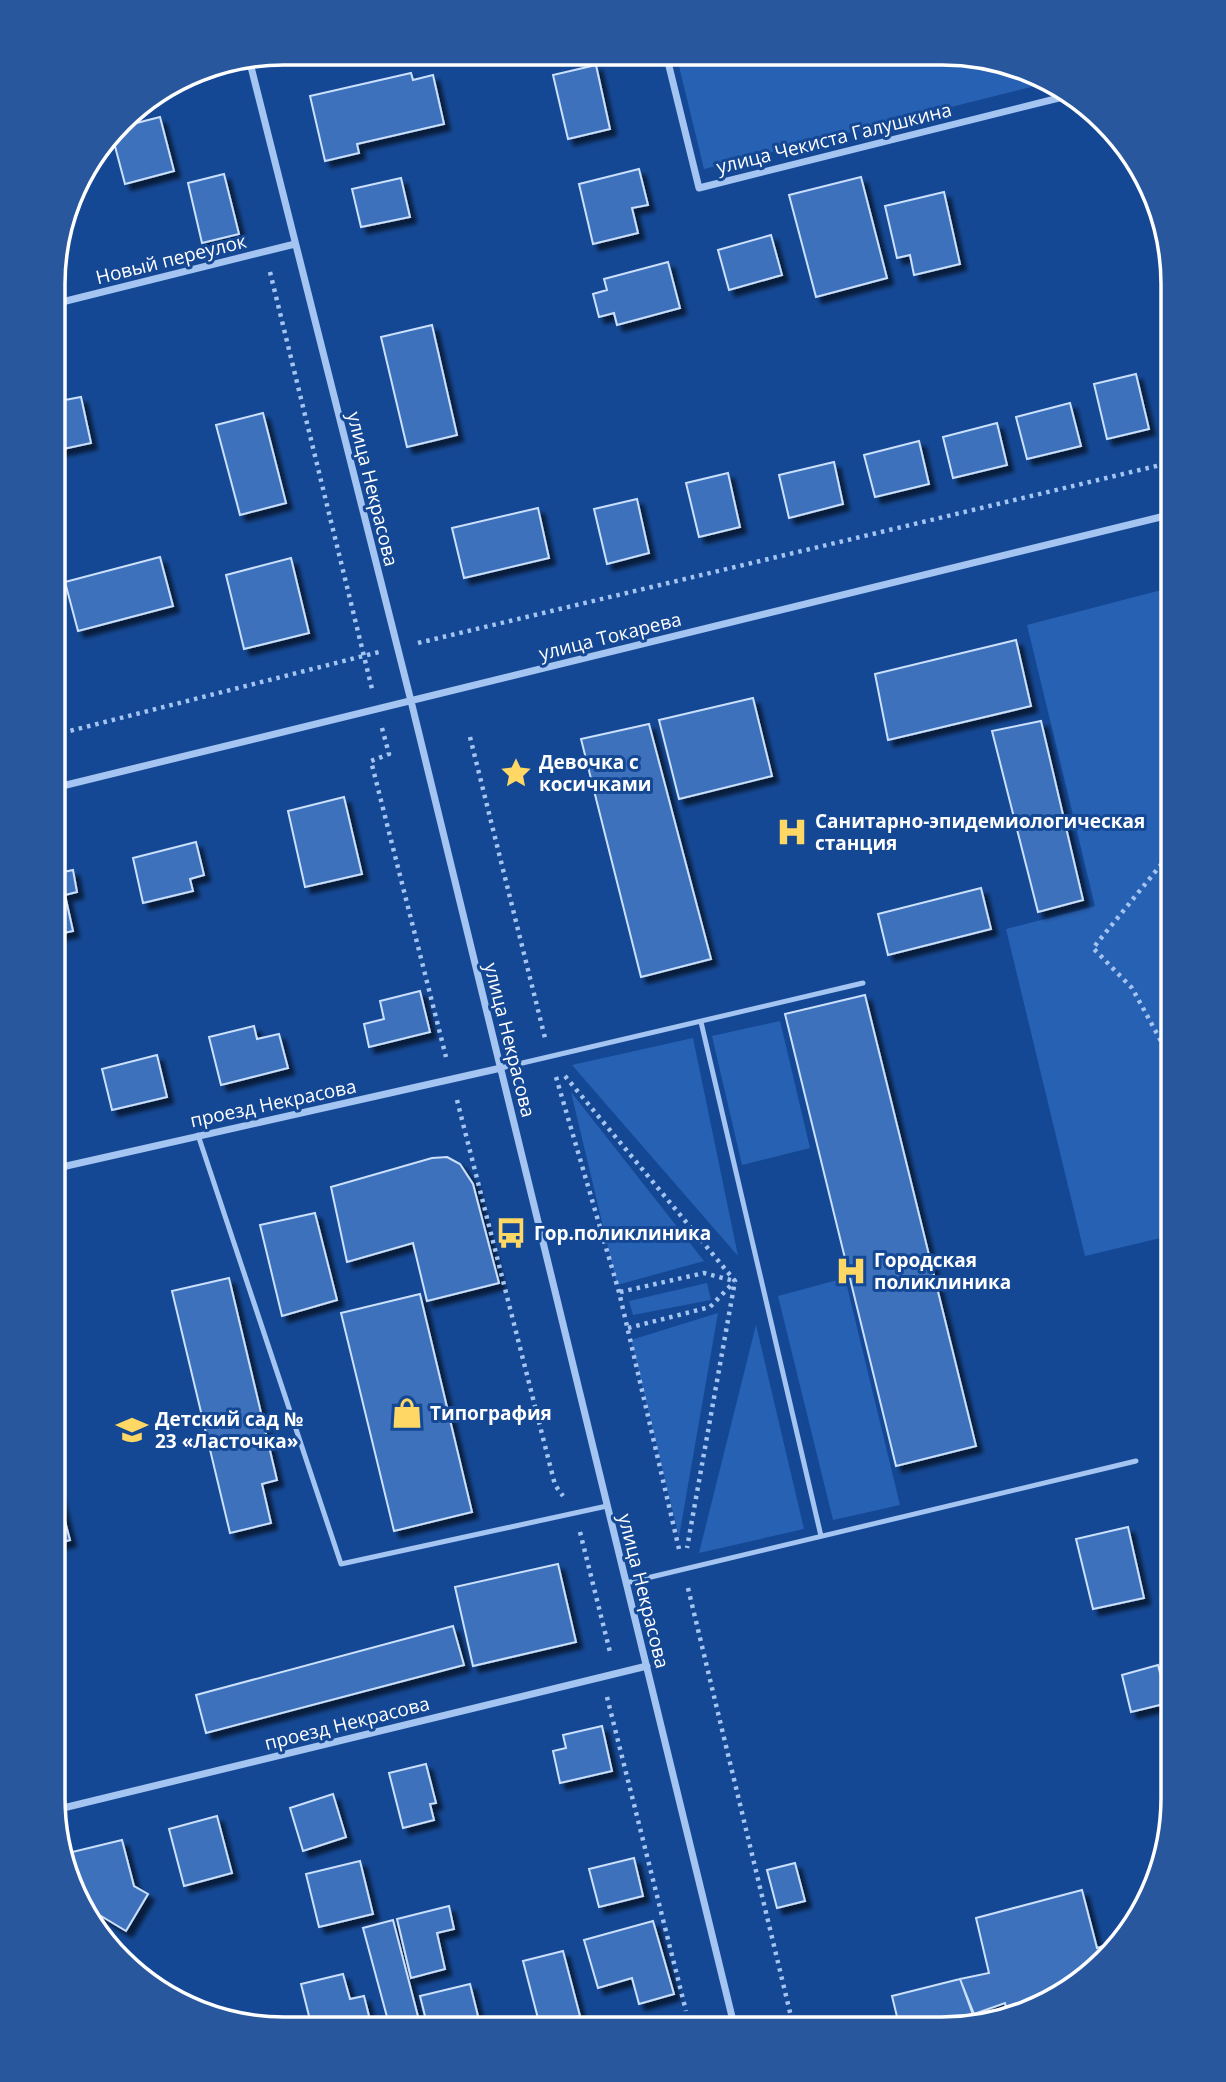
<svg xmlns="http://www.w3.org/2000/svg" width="1226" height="2082" font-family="'Open Sans',sans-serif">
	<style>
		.green { fill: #2761b3 }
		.building { fill: #3d71bc; stroke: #cbe0fc; stroke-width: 2; filter: url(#shadow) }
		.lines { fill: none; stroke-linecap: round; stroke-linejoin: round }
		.path { stroke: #a4c4f1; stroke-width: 4.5; stroke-dasharray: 3.5 5; stroke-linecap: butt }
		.lane { stroke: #a4c4f1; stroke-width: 5 }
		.street { stroke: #a4c4f1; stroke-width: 7 }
		.labels { text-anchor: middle; stroke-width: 6; stroke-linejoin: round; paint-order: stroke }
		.street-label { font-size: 19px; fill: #fff; stroke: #154894 }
		.poi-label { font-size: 19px; font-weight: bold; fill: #fff; stroke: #154894; text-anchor: start }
		.rim { fill: none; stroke: #fff; stroke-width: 3.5 }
	</style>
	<defs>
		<filter id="shadow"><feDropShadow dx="6" dy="6" stdDeviation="2" flood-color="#0009"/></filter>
	</defs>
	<rect width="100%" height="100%" fill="#154894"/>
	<path class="green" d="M676 54 973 55 1043 84 704 169Z
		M1173 587V1235L1085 1256 1006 929 1095 906 1027 625Z
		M780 1021 810 1148 742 1165 712 1036Z
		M693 1038 738 1256 572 1065Z
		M571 1092 704 1261 617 1285Z
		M845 1278 900 1505 833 1520 778 1296Z
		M707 1283 711 1300 633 1315 629 1301Z
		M718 1313 679 1537 631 1340Z
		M756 1325 804 1529 699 1553Z"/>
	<path class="building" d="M596 65 610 129 568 139 553 75Z
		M411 73 413 80 433 75 444 124 357 144 359 153 325 161 310 96Z
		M160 117 174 171 125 184 112 135 117 128Z
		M639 169 648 205 632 208 638 233 593 244 579 184Z
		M224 174 239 234 202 243 188 183Z
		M861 177 887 278 816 297 789 195Z
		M401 178 410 217 361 227 352 189Z
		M944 192 960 264 914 275 910 255 897 258 885 206Z
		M771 235 782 275 729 290 718 250Z
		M668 262 680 308 617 325 614 313 599 317 593 294 607 290 604 279Z
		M432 325 457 435 407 447 381 337Z
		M1136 374 1149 429 1107 439 1094 384Z
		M81 397 91 443 54 451V402Z
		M1070 403 1081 446 1027 459 1016 417Z
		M263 413 286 503 240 515 216 425Z
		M997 423 1007 465 953 478 943 437Z
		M919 441 929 484 875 497 864 455Z
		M834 462 843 504 789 518 779 475Z
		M728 473 740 527 699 537 686 483Z
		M637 499 649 553 607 564 594 509Z
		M538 508 549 558 464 578 452 528Z
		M160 557 173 606 78 631 65 582Z
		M291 558 309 633 244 649 226 575Z
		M1016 640 1031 706 888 740 875 674Z
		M753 698 772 776 679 799 659 720Z
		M1041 721 1083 900 1038 912 992 731Z
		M649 724 711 959 641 977 581 739Z
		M344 797 362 874 305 887 288 811Z
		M196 842 204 875 190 879 193 891 143 903 133 858Z
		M73 870 77 892 65 895 73 931 54 935V874Z
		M981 888 991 929 888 955 878 914Z
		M420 991 430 1032 369 1047 364 1024 384 1019 380 1001Z
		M865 995 976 1446 896 1466 785 1014Z
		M254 1026 257 1039 279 1034 288 1068 221 1085 209 1037Z
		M157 1055 167 1097 112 1110 102 1069Z
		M447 1157 460 1164 473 1184 499 1283 427 1301 413 1243 347 1262 331 1187 432 1158Z
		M315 1213 337 1300 282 1316 260 1225Z
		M229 1278 277 1480 262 1484 271 1523 230 1533 172 1291Z
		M420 1294 472 1512 394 1531 341 1313Z
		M53 1476 70 1540 53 1545Z
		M1128 1527 1144 1598 1093 1609 1076 1539Z
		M558 1564 576 1642 473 1666 455 1587Z
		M453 1626 464 1665 206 1733 196 1695Z
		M1158 1665 1168 1703 1131 1712 1122 1675Z
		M602 1726 612 1771 560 1783 553 1751 566 1748 563 1735Z
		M426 1764 436 1803 430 1804 434 1820 403 1828 389 1773Z
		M333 1794 346 1837 303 1851 290 1808Z
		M217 1816 232 1873 184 1886 169 1829Z
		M122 1840 134 1886 148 1894 126 1931 101 1916 94 1918 70 1886 64 1854Z
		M634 1858 643 1896 599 1907 589 1869Z
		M360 1861 373 1914 319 1927 306 1874Z
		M795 1863 805 1901 777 1908 767 1870Z
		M1082 1890 1097 1948 1124 1940 1030 2012 1008 2016 1005 2003 974 2014 960 1979 989 1973 976 1918Z
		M449 1906 454 1929 437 1933 445 1969 411 1978 397 1919Z
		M393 1920 421 2028H390L363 1928Z
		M653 1921 674 1994 639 2004 632 1978 598 1988 584 1940Z
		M563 1951 580 2016 540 2026 523 1961Z
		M343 1974 350 1999 364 1996 372 2028H312L301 1984Z
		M960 1979 976 2023 942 2029H900L892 1996Z
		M470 1984 481 2028H428L420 1996Z"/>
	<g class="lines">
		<path class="path" d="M270 272 372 689
			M418 643 1173 462
			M382 728 389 754 371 761 446 1057
			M54 735 379 652
			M470 737 545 1038
			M1173 1063 1132 988 1093 948 1173 850
			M565 1076 735 1281 687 1548
			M556 1077 619 1292 679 1549
			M457 1100 555 1485 563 1496
			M620 1292 704 1273 734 1281
			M628 1328 710 1307 734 1282
			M580 1532 610 1652
			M688 1588 794 2029
			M607 1697 686 2011"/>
		<path class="lane" d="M701 1022 821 1536
			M501 1068 863 983
			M198 1135 341 1564 607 1506
			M626 1583 1136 1461"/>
		<path class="street" d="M666 54 699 188 1071 95
			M249 59 411 701 735 2029
			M54 304 295 244
			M54 788 1173 514
			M53 1169 501 1068
			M55 1810 647 1666
			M695 2029 733 2020"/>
	</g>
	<defs>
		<symbol id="sight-bare" viewBox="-9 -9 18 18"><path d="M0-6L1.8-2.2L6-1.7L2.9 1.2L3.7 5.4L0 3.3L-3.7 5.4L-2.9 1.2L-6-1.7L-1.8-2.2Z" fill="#ffd764" stroke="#154894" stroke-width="2.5" paint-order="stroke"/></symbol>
		<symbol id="hospital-bare" viewBox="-9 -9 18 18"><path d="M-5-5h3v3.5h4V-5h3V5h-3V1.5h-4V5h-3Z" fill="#ffd764" stroke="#154894" stroke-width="2.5" paint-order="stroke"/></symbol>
		<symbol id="bus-bare" viewBox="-9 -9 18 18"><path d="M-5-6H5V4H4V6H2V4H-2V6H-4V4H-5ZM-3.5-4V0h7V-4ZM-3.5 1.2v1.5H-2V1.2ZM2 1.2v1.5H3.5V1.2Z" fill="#ffd764" stroke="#154894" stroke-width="2.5" paint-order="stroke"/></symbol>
		<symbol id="shop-bare" viewBox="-9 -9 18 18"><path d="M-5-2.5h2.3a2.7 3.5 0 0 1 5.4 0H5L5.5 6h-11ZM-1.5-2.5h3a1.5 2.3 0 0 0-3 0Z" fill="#ffd764" stroke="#154894" stroke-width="2.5" paint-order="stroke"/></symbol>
		<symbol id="school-bare" viewBox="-9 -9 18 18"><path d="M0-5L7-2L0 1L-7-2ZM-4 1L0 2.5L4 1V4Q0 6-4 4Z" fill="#ffd764" stroke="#154894" stroke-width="2.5" paint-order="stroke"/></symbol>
	</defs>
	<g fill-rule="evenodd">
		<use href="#sight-bare" x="494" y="751" width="44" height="44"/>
		<use href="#hospital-bare" x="770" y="810" width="44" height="44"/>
		<use href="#bus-bare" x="489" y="1211" width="44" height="44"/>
		<use href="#hospital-bare" x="829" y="1249" width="44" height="44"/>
		<use href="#shop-bare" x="385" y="1391" width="44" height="44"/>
		<use href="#school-bare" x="110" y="1408" width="44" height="44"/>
	</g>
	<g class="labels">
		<g class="street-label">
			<text transform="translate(834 138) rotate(-14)" y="7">улица Чекиста Галушкина</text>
			<text transform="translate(171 259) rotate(-14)" y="7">Новый переулок</text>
			<text transform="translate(373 489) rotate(76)" y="7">улица Некрасова</text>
			<text transform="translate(610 636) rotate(-14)" y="7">улица Токарева</text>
			<text transform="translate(510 1040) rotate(76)" y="7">улица Некрасова</text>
			<text transform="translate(273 1103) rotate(-12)" y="7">проезд Некрасова</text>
			<text transform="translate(644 1591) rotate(76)" y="7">улица Некрасова</text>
			<text transform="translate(347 1723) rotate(-14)" y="7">проезд Некрасова</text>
		</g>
		<g class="poi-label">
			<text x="539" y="769">Девочка с<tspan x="539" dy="22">косичками</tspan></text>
			<text x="815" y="828">Санитарно-эпидемиологическая<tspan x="815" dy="22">станция</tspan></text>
			<text x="534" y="1240">Гор.поликлиника</text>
			<text x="874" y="1267">Городская<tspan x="874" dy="22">поликлиника</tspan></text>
			<text x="430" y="1420">Типография</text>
			<text x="155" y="1426">Детский сад №<tspan x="155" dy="22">23 «Ласточка»</tspan></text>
		</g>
	</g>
	<path d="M0 0H1226V2082H0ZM284 65H942A219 219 0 0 1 1161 284V1798A219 219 0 0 1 942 2017H284A219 219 0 0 1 65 1798V284A219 219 0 0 1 284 65Z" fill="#28579d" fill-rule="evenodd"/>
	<path class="rim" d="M284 65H942A219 219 0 0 1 1161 284V1798A219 219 0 0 1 942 2017H284A219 219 0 0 1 65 1798V284A219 219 0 0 1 284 65Z"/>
</svg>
